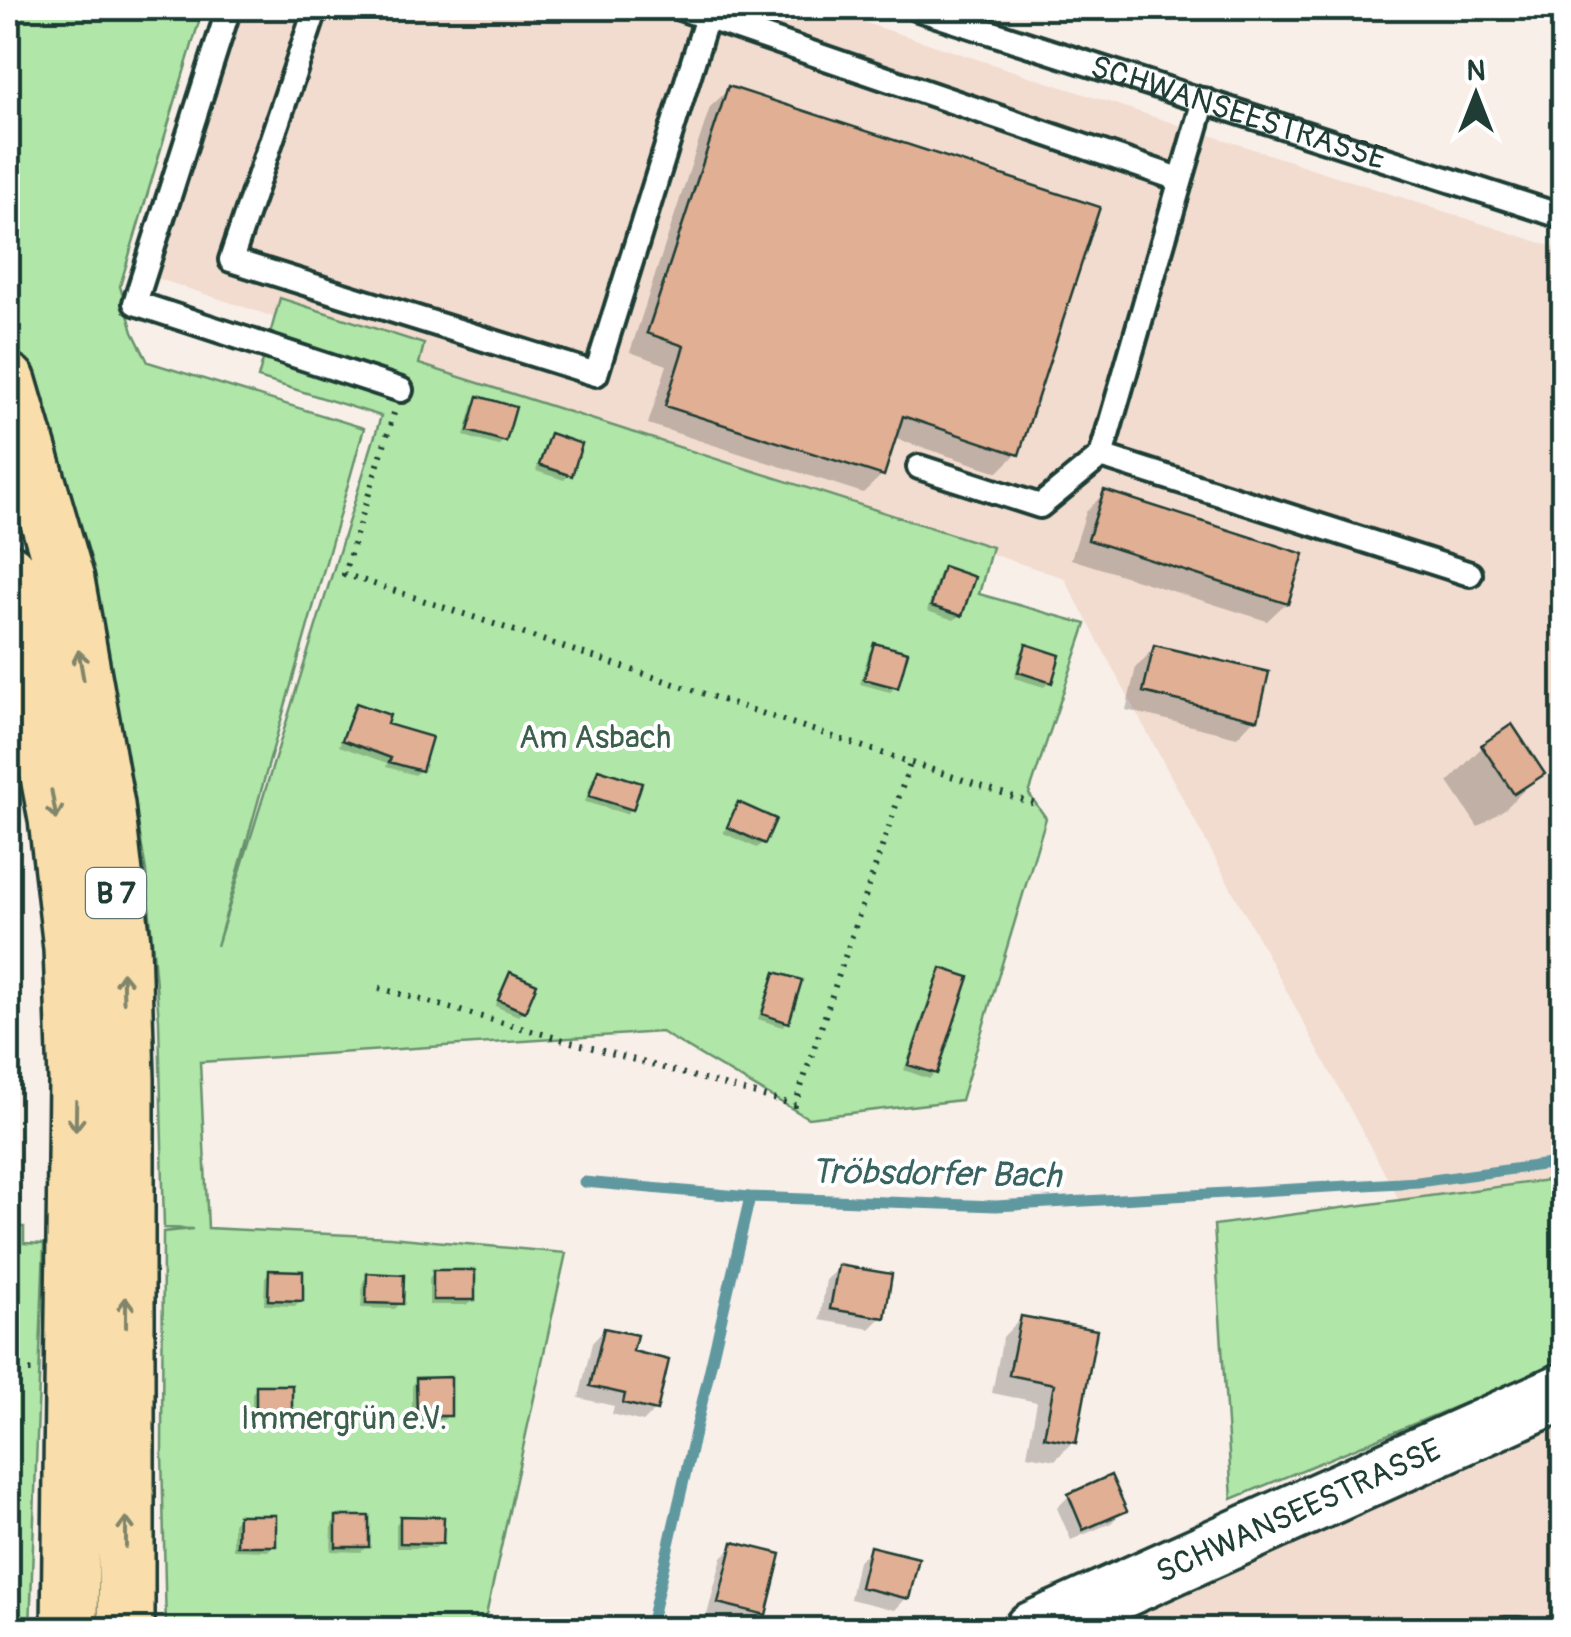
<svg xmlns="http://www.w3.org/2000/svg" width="1571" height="1637" font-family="Pangolin,sans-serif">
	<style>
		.built { fill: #f2dccf }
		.green { fill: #b0e6a8; stroke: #68926e; stroke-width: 2.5 }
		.shadow { fill: #0003 }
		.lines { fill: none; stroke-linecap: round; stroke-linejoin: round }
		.stream { stroke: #5e989f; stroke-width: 11 }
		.building { fill: #e1af93; stroke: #1f3d34; stroke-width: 2.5 }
		.lane-casing { stroke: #1f3d34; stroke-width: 30 }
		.secondary-casing { stroke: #1f3d34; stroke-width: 62 }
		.primary-casing { stroke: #1f3d34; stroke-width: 62 }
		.path { stroke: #1f3d34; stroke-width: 6; stroke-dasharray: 2.5 8; stroke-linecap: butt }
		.lane { stroke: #fff; stroke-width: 22 }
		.secondary { stroke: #fff; stroke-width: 55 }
		.primary { stroke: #f9deab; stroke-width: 55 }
		.oneway { stroke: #81856a }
		.labels { text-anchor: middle; stroke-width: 8; stroke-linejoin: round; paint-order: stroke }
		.shield { fill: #fff; stroke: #627771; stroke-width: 2.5 }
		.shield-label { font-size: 30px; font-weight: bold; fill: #1f3d34 }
		.street-label { font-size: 32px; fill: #1f3d34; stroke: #fff }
		.park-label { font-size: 32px; fill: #3c5f4b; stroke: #fff }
		.water-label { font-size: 35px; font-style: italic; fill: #396361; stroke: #fff }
	</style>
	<rect width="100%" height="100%" fill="#f9efe9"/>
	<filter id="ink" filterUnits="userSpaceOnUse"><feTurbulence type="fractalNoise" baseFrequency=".01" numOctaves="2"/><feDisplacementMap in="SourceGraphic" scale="20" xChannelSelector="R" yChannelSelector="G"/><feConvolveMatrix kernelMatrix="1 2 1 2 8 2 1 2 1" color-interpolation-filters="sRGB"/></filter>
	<g filter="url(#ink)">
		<path class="built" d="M238 8H820L1563 250V1178L1399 1200 1064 578 156 278Z
			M1563 1424V1629H1089Z"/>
		<path class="green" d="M8 8H203L120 286 133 332 148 362 364 428 217 946 381 416 258 378 280 298 424 344 419 364 992 547 979 594 1086 624 1029 794 1046 818 961 1100 808 1118 661 1032 200 1062 208 1228 390 1237 566 1253 483 1629H166L162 1453 163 1232 193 1229 164 1228 159 1020 146 871 125 749 86 577 47 447 8 338Z
			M1563 1178V1362L1232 1499 1214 1225Z
			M8 1227H24V1243L44 1244 30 1629H8Z"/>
		<path class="shadow" d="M729 89 1017 453 998 472 893 438 882 475 863 493 648 424 667 365 630 352 710 107Z
			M479 399 503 441 498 446 464 436 473 404Z
			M551 436 569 475 564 480 536 471 546 441Z
			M1104 493 1286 603 1267 621 1071 559 1086 512Z
			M944 569 960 615 954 620 927 611 938 575Z
			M875 646 896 687 890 692 860 684 869 652Z
			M1026 647 1050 681 1044 687 1014 678 1021 653Z
			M1155 648 1255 718 1237 737 1126 710 1136 667Z
			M356 706 384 725 420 770 415 775 386 767 387 763 339 746 351 711Z
			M1483 746 1541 773 1506 808 1478 827 1448 782Z
			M598 772 631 809 626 814 585 802 593 777Z
			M738 805 762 843 757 848 723 833Z
			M941 971 935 1073 929 1079 904 1070 936 977Z
			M511 975 523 1011 518 1016 495 1006Z
			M776 975 787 1021 782 1027 758 1019 771 980Z
			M839 1268 882 1317 870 1329 820 1320 826 1280Z
			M434 1272 473 1299 467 1305H429V1278Z
			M270 1273 300 1300 295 1306 264 1305 265 1278Z
			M368 1276 400 1303 395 1309 361 1308 363 1281Z
			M1021 1318 1094 1332 1074 1441 1055 1460 1027 1455 1037 1402 992 1393 1003 1337Z
			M604 1330 630 1353 655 1410 643 1422 612 1414 614 1406 579 1398 592 1343Z
			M417 1380 449 1415 443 1420 412 1421V1386Z
			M257 1388 289 1419 284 1425H252V1393Z
			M1069 1496 1124 1510 1111 1523 1071 1540 1057 1508Z
			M239 1517 273 1545 268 1551 233 1550V1523Z
			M337 1518 367 1546 361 1552 331 1551 332 1524Z
			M401 1519 441 1543 435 1548H396V1524Z
			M734 1545 764 1614 752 1626 707 1615 722 1557Z
			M871 1549 907 1597 895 1610 850 1599 858 1561Z
			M1405 1618 1411 1630H1380Z"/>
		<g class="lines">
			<path class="stream" d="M584 1182 750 1197 996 1206 1418 1182 1564 1162
				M649 1630 750 1197"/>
		</g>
		<path class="building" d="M728 86 1100 207 1019 455 903 416 884 476 665 406 684 346 647 333Z
			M478 396 516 407 506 442 468 431Z
			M550 433 582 444 572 476 539 465Z
			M1104 490 1304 554 1288 604 1088 540Z
			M943 566 975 577 962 616 931 606Z
			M874 643 908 652 898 688 864 679Z
			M1026 644 1060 655 1052 683 1018 672Z
			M1154 645 1269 672 1258 720 1143 692Z
			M356 703 390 715 387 724 432 737 422 771 389 762 391 758 342 740Z
			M1512 724 1545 774 1514 794 1481 745Z
			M598 769 642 783 633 810 589 796Z
			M738 802 776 819 765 844 727 827Z
			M941 968 969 977 937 1074 908 1065Z
			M510 972 537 984 525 1012 498 1000Z
			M775 972 802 980 789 1023 762 1014Z
			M838 1265 892 1274 885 1318 830 1309Z
			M269 1270 303 1271V1301L268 1300Z
			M433 1270H475V1300H433Z
			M367 1273 404 1275 403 1304 366 1303Z
			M1021 1316 1097 1330 1076 1443 1044 1437 1054 1384 1009 1375Z
			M604 1328 637 1335 633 1351 669 1360 657 1411 623 1403 625 1394 590 1386Z
			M451 1377V1416H417L416 1378Z
			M256 1385H292V1420H256Z
			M1111 1475 1127 1511 1083 1530 1068 1494Z
			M238 1515H276V1546H237Z
			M336 1516H369V1547H336Z
			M400 1516 444 1517 443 1544 400 1543Z
			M733 1542 781 1554 766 1615 718 1603Z
			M870 1546 919 1558 909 1599 860 1587Z"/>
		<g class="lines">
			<defs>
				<g id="lane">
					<path d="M229 8 135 303 401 390"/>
					<path d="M316 8 231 260 596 374 707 17"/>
					<path d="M680 8 1179 179"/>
					<path id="s1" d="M915 8 1564 217"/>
					<path d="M1101 456 1470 574"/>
					<path d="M919 467 1040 506 1101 456 1204 100"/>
					<path d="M1507 1630H1518"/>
				</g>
				<g id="secondary">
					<path id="s2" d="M1032 1630 1564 1391"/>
				</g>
				<path id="primary" d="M8 382 66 580 106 805 122 943 126 1079V1630
					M8 572 16 600 57 819 72 948 77 1081 70 1630"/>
			</defs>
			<use href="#lane" class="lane-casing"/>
			<use href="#secondary" class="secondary-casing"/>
			<use href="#primary" class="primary-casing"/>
			<path class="path" d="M394 413 344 574 1038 805
				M379 988 795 1105 911 761
				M8 1371H33"/>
			<use href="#lane" class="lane"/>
			<use href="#secondary" class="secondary"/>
			<use href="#primary" class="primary"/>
		</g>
		<defs><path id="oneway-shaft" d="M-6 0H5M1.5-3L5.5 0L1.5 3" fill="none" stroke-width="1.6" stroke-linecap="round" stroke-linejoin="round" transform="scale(2.5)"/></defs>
		<g class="oneway">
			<use href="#oneway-shaft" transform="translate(81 665) rotate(-100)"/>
			<use href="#oneway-shaft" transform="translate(54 805) rotate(80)"/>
			<use href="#oneway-shaft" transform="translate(123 987) rotate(-92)"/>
			<use href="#oneway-shaft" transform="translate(76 1116) rotate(91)"/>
			<use href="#oneway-shaft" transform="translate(126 1312) rotate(-90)"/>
			<use href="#oneway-shaft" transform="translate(126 1532) rotate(-90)"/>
		</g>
	</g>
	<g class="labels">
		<rect class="shield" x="86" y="868" width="60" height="50" rx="8"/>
		<g class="shield-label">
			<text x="116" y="903">B 7</text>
		</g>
		<g class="street-label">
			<text dy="11" stroke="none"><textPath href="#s1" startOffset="340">SCHWANSEESTRASSE</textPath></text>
			<text dy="11" stroke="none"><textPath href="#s2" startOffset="292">SCHWANSEESTRASSE</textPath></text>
		</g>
		<g class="park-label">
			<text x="595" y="748">Am Asbach</text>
			<text x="344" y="1429">Immergrün e.V.</text>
		</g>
		<g class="water-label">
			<text transform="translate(936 1173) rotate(1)" y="12">Tröbsdorfer Bach</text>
		</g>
	</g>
	<rect width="1571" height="1637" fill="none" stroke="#fff" stroke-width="40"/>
	<rect x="20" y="20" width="1531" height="1597" fill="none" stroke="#1f3d34" stroke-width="4" filter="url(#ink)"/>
	<g transform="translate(1476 95)" stroke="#ffffff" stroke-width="8" paint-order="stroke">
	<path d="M0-8L18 38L0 25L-18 38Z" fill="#1f3d34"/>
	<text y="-15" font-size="28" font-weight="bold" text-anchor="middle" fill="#1f3d34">N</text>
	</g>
</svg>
